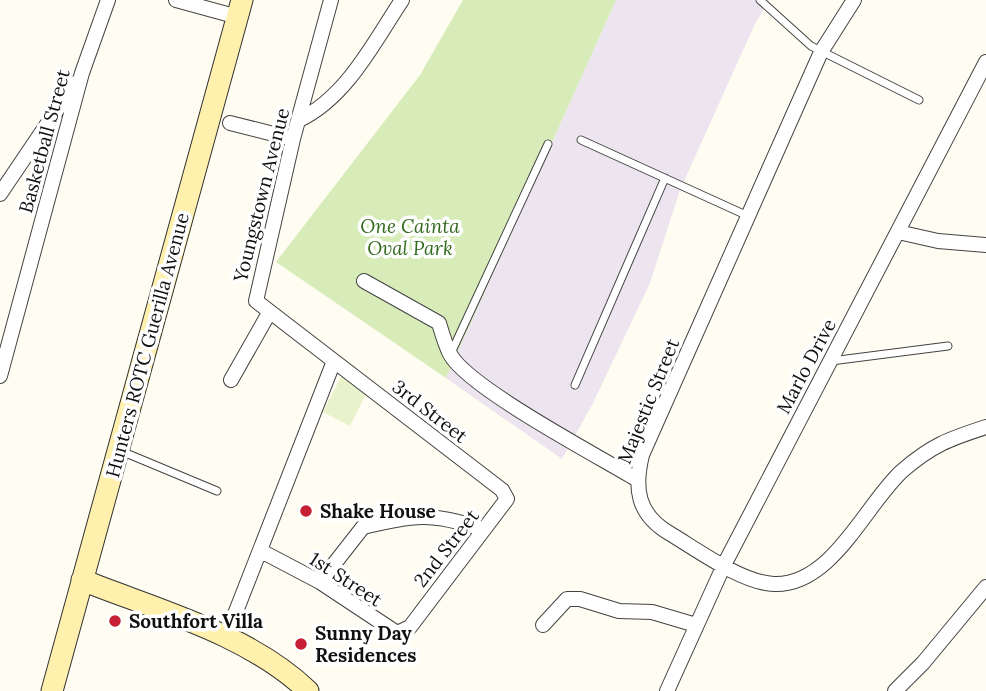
<svg xmlns="http://www.w3.org/2000/svg" width="986" height="691" font-family="Lora,serif">
	<style>
		.industrial { fill: #ece4ee }
		.green { fill: #d7ecb9 }
		.pitch { fill: #e8f3cc }
		.lines { fill: none; stroke-linecap: round; stroke-linejoin: round }
		.lane-casing { stroke: #434343; stroke-width: 9 }
		.street-casing { stroke: #434343; stroke-width: 16 }
		.secondary-casing { stroke: #323232; stroke-width: 23 }
		.lane { stroke: #fff; stroke-width: 7 }
		.street { stroke: #fff; stroke-width: 14 }
		.secondary { stroke: #fff0ad; stroke-width: 21 }
		.poi-dot { fill: #c72034; stroke: #fff; stroke-width: 2.5 }
		.labels { text-anchor: middle; stroke-width: 7; stroke-linejoin: round; paint-order: stroke }
		.street-label { font-size: 19px; fill: #101010; stroke: #fff }
		.park-label { font-size: 19px; font-style: italic; fill: #326b1c; stroke: #fff }
		.poi-label { font-size: 19px; font-weight: bold; fill: #101010; stroke: #fff; text-anchor: start }
	</style>
	<rect width="100%" height="100%" fill="#fffcf2"/>
	<path class="industrial" d="M616 0H769L754 26 680 190 650 283 593 403 562 459 446 378Z"/>
	<path class="green" d="M463 0H616L446 378 276 262 420 75Z"/>
	<path class="pitch" d="M343 373 366 394 350 426 323 412Z"/>
	<g class="lines">
		<defs>
			<path id="lane" d="M760 0 811 46 919 100
				M581 140 748 216
				M451 353 548 144
				M831 361 948 346
				M575 385 665 178
				M121 451 217 491"/>
			<path id="street" d="M176 0 238 17
				M854 0 821 52 642 455C634 488 637 514 669 533 696 549 742 583 774 584 832 586 865 505 902 471 932 445 949 439 986 427
				M299 120C347 97 374 42 402 0
				M230 123 293 139
				M0 194 75 83
				M898 232 938 241 986 245
				M364 281 439 323C442 333 445 344 450 354 467 387 598 456 636 479
				M0 376 82 73 108 0
				M231 380 269 313
				M261 551 320 582 397 633 410 627 507 499 502 490 334 361
				M320 582 363 527C416 515 430 512 482 529
				M543 625 567 599H580L619 611 652 612 696 625
				M226 637 334 361 256 301 293 139 331 0
				M667 691 724 565 986 62
				M895 691 923 663 986 587"/>
			<path id="secondary" d="M82 580C157 610 249 634 308 691
				M52 691 242 0"/>
		</defs>
		<use href="#lane" class="lane-casing"/>
		<use href="#street" class="street-casing"/>
		<use href="#secondary" class="secondary-casing"/>
		<use href="#lane" class="lane"/>
		<use href="#street" class="street"/>
		<use href="#secondary" class="secondary"/>
	</g>
	<g class="poi-dot">
		<circle cx="306" cy="511" r="7"/>
		<circle cx="115" cy="621" r="7"/>
		<circle cx="301" cy="644" r="7"/>
	</g>
	<g class="labels">
		<g class="street-label">
			<text transform="translate(44 141) rotate(-75)" y="7">Basketball Street</text>
			<text transform="translate(261 195) rotate(-76)" y="7">Youngstown Avenue</text>
			<text transform="translate(147 345) rotate(-75)" y="7">Hunters ROTC Guerilla Avenue</text>
			<text transform="translate(806 366) rotate(-62)" y="7">Marlo Drive</text>
			<text transform="translate(648 401) rotate(-68)" y="7">Majestic Street</text>
			<text transform="translate(430 411) rotate(38)" y="7">3rd Street</text>
			<text transform="translate(446 548) rotate(-52)" y="7">2nd Street</text>
			<text transform="translate(346 579) rotate(33)" y="7">1st Street</text>
		</g>
		<g class="park-label">
			<text x="410" y="233">One Cainta<tspan x="410" dy="22">Oval Park</tspan></text>
		</g>
		<g class="poi-label">
			<text x="320" y="518">Shake House</text>
			<text x="129" y="628">Southfort Villa</text>
			<text x="315" y="640">Sunny Day<tspan x="315" dy="22">Residences</tspan></text>
		</g>
	</g>
</svg>
